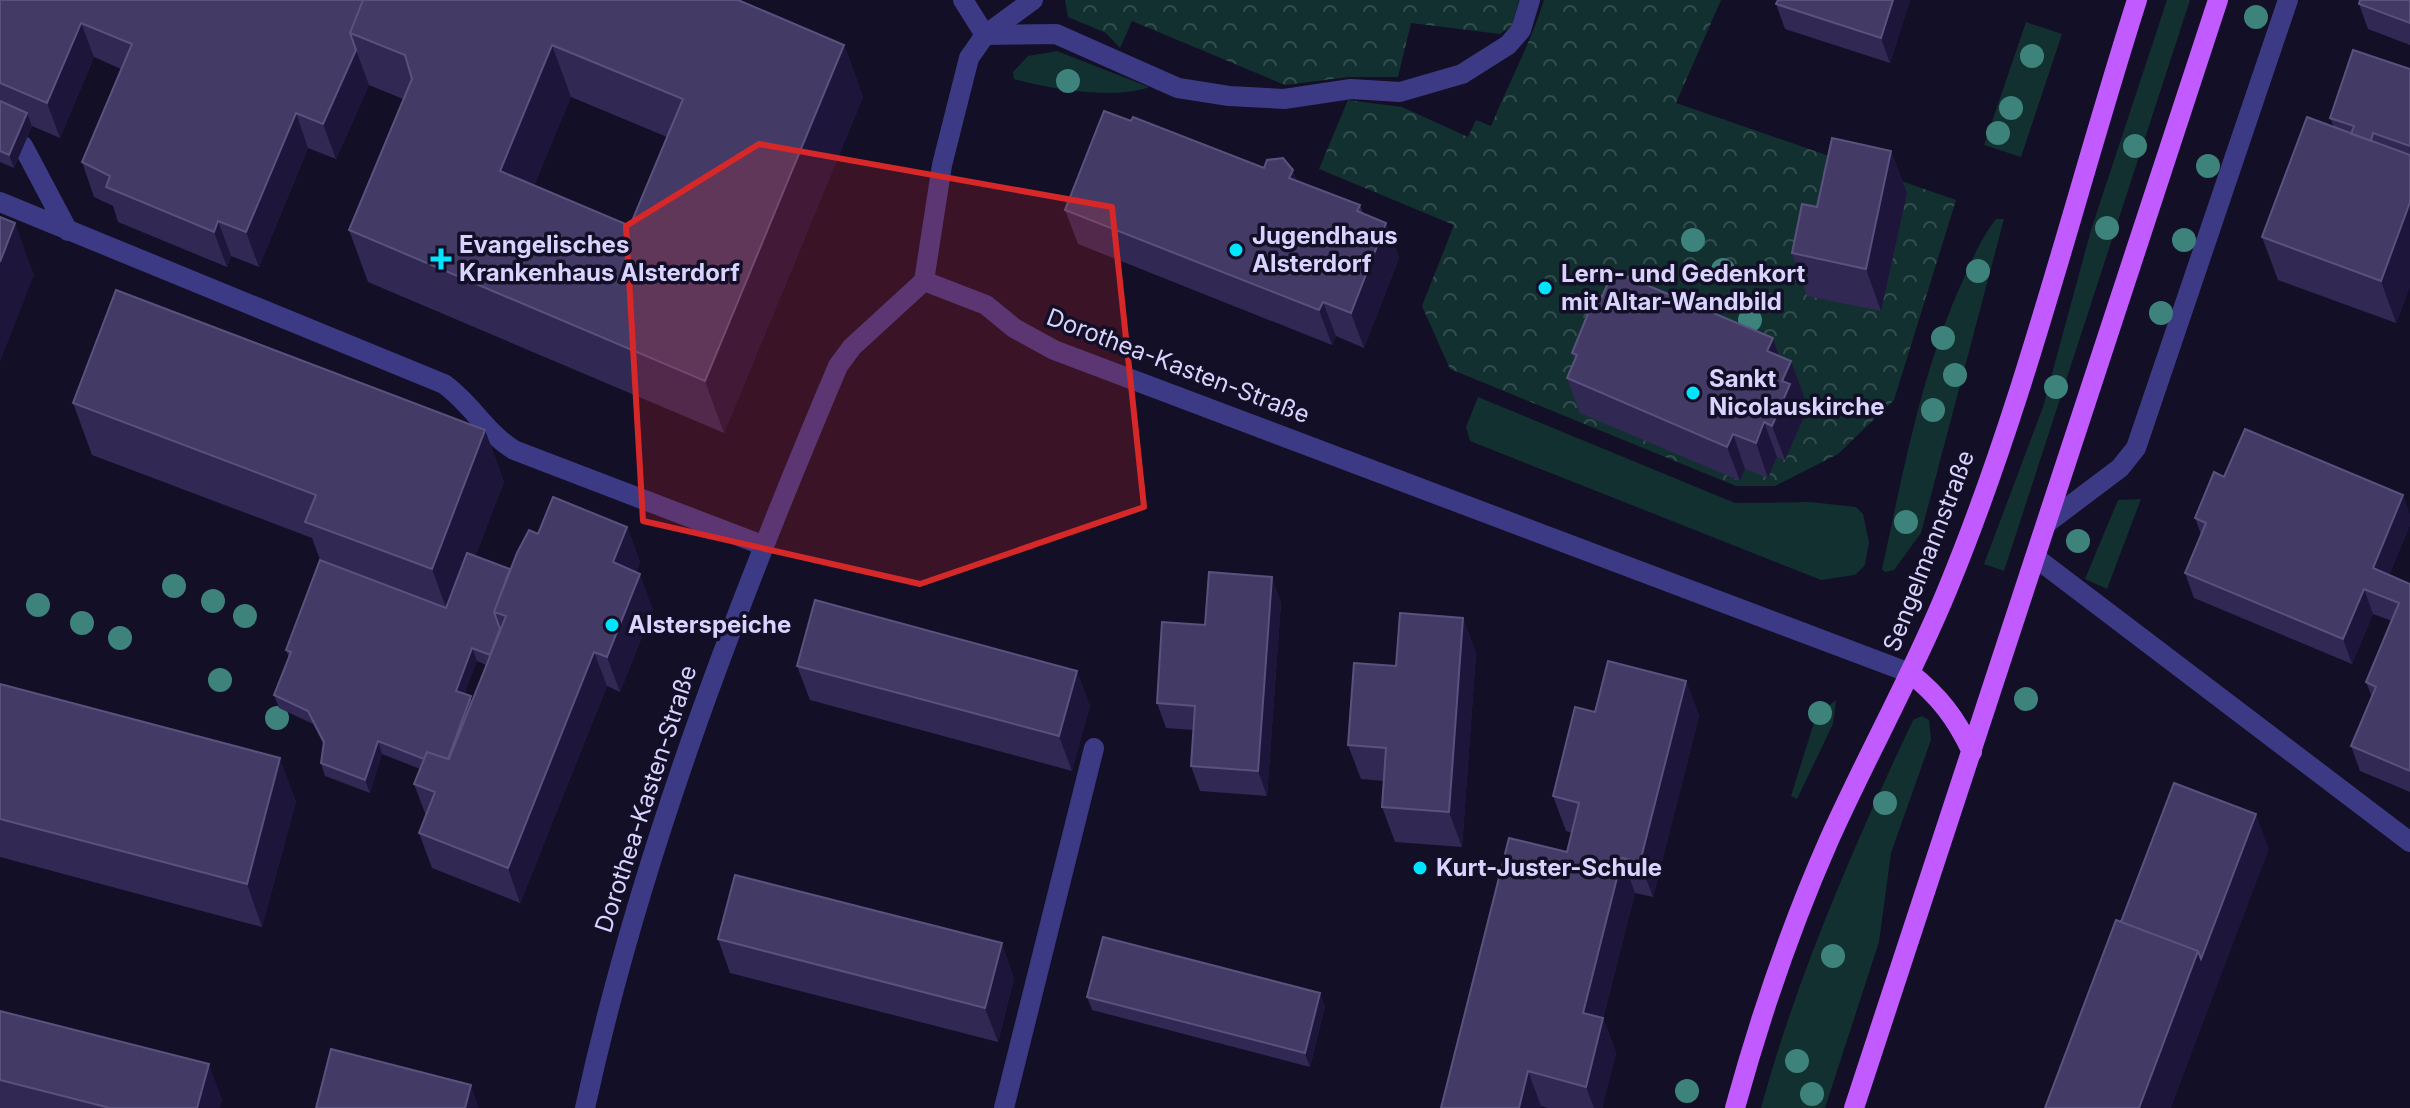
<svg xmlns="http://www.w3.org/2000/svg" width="2410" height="1108" font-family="Inter,sans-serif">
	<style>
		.grass { fill: #12302f }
		.park { fill: url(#park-crowns) }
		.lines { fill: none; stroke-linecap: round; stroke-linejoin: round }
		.lane { stroke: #3d3a85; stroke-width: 20 }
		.street { stroke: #3d3a85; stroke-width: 20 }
		.primary { stroke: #c25bff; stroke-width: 20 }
		.tree { fill: #3d827b }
		.wall { fill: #312854; fill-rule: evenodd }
		.shaded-wall { fill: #1d163a }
		.building { fill: #433a66; stroke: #5a527e; stroke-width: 2; fill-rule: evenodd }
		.marked { fill: #d62828; fill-opacity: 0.2; stroke: #d62828; stroke-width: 6; stroke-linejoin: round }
		.poi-dot { fill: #00e5ff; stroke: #130f26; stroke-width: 3 }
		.labels { text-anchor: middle; stroke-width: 7; stroke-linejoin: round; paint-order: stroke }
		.poi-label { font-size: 24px; font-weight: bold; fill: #d9d4ff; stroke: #130f26; text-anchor: start }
		.street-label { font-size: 24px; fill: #d9d4ff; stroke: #130f26 }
	</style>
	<defs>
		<pattern id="park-crowns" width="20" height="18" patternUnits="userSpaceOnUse" patternTransform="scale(2)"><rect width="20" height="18" fill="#12302f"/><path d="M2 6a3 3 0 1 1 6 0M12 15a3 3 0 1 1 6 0" fill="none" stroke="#344d4e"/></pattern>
	</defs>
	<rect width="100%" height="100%" fill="#130f26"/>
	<path class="grass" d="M2167 0H2190L2004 571 1984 564 2043 407 2091 230Z
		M2026 22 2062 34 2021 157 1984 145Z
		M1057 51 1149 87C1116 100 1048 89 1014 79L1013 72 1028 56Z
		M1996 219H2004L1921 533 1894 570 1885 572 1882 569C1904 470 1921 371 1964 278 1973 257 1982 237 1996 219Z
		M1478 397 1735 503 1810 502 1856 507 1863 514 1869 542 1865 565 1855 575 1821 580 1470 441 1466 427Z
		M2141 499 2107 589 2085 579 2118 500Z
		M1836 700 1833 724 1797 799 1791 796 1816 716Z
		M1922 716 1929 720 1931 740 1891 853 1879 942 1825 1108H1761C1798 973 1854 846 1913 720Z"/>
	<path class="park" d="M1065 0H1519L1512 26 1500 34 1411 23 1398 77H1349L1285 85 1132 21 1120 48 1106 33 1068 17Z
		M1544 0H1721L1676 103 1956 200 1894 400 1838 454 1775 486H1736L1450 369 1422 306 1454 225 1319 169 1348 100 1402 107 1468 137 1476 120 1491 126C1508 84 1531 43 1544 0Z"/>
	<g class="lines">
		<path class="lane" d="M985 35 1056 34 1178 88 1229 96 1284 99 1351 89 1400 92 1462 74 1508 45 1521 30 1530 0
			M23 146 68 231
			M0 202 444 384C471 403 486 433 514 450L762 545
			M2036 558 2410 842
			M1004 1108 1094 748"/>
		<path class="street" d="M963 0 985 35
			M924 281 986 305 1014 328 1054 350 1910 673
			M924 281 942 165 969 58 985 35 1033 0
			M2047 523 2120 468 2136 448 2288 0
			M585 1108C641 852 736 607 838 366L852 347 924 281"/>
		<path class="primary" d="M1910 673C1939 696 1956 718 1972 752
			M1735 1108C1760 1017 1791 926 1829 840 1867 755 1913 674 1948 588 2026 399 2075 194 2137 0
			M1854 1108 2218 0"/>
	</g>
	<g class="tree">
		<circle cx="2256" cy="17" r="12"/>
		<circle cx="2032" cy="56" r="12"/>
		<circle cx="1068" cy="81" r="12"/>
		<circle cx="2011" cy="108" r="12"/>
		<circle cx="1998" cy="133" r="12"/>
		<circle cx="2135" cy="146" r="12"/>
		<circle cx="2208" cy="166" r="12"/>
		<circle cx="2107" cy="228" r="12"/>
		<circle cx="1693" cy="240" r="12"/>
		<circle cx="2184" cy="240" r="12"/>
		<circle cx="1723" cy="270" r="12"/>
		<circle cx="1978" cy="271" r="12"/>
		<circle cx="2161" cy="313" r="12"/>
		<circle cx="1750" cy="320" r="12"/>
		<circle cx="1943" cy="338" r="12"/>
		<circle cx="1955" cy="375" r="12"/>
		<circle cx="2056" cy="387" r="12"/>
		<circle cx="1933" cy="410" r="12"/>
		<circle cx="1906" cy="522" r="12"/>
		<circle cx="2078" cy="541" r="12"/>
		<circle cx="174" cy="586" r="12"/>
		<circle cx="213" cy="601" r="12"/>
		<circle cx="38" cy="605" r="12"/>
		<circle cx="245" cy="616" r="12"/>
		<circle cx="82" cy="623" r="12"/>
		<circle cx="120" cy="638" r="12"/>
		<circle cx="220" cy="680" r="12"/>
		<circle cx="2026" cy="699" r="12"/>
		<circle cx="1820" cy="713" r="12"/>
		<circle cx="277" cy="718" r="12"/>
		<circle cx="1885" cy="803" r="12"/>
		<circle cx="1833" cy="956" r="12"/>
		<circle cx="1797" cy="1061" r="12"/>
		<circle cx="1687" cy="1091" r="12"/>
		<circle cx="1812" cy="1094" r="12"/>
	</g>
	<path class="wall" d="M0 0 844 45 863 97 724 433 368 282 349 230 403 99 369 85 336 159 308 148 259 267 231 256 227 267 118 222 113 206 94 197 82 162 121 69 94 57 60 138 32 126 14 168 0 162ZM571 97 667 137 630 226 534 185Z
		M1778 0H1910L1890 63 1785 29 1776 4Z
		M2410 0V45L2368 29 2359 4Z
		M2410 69V286L2396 323 2278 280 2262 237 2334 127 2330 118Z
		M1891 151 1907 193 1881 311 1807 296 1792 253 1817 207Z
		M1297 181 1360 205 1363 214 1386 223 1399 258 1364 348 1336 336 1332 345 1078 244 1065 210Z
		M1773 338 1779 356 1791 361 1804 396 1799 408 1803 419 1785 460 1777 457 1768 478 1745 469 1740 481 1580 413 1567 378 1575 360 1572 353Z
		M73 403 485 430 504 482 475 556 510 569 538 534 627 527 640 562 636 572 653 609 620 692 607 686 520 903 432 868 419 833 426 816 414 784 420 769 382 754 370 793 325 776 321 763 324 745 313 724 279 708 274 695 289 658 286 650 320 560 312 538 92 455ZM477 661 486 665 472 700 464 694Z
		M2224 477 2410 514V525L2389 575 2410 584V792L2360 771 2351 746 2372 697 2366 682 2392 621 2373 614 2352 664 2194 598 2185 573 2201 534 2195 518Z
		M1281 602 1267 796 1200 791 1191 766 1193 730 1166 728 1157 703 1205 625Z
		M1463 618 1476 653 1462 847 1395 842 1382 807 1384 781 1361 779 1348 745Z
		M797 666 1090 705 1072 771 810 700Z
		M1686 681 1699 716 1653 897 1635 893 1603 1018 1616 1053 1602 1108H1548L1541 1106 1540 1108H1441L1567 852 1572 833 1566 831 1553 796 1595 712Z
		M0 684 296 801 262 927 0 857Z
		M718 939 1014 978 998 1042 730 973Z
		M1087 997 1325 1006 1310 1067 1092 1010Z
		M0 1011 222 1099 219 1108H0Z"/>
	<path class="shaded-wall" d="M1893 0H1910L1890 63 1881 38Z
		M81 23 94 57 60 138 47 103Z
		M552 45 571 97 519 223 500 171Z
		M844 45 863 97 724 433 705 381Z
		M356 50 369 85 336 159 323 124Z
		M27 113 32 126 14 168 9 155Z
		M296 113 308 148 259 267 246 232Z
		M1891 151 1907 193 1881 311 1866 269Z
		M1293 170 1306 205 1289 178Z
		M2410 202V286L2396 323 2381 281Z
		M218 221 231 256 227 267 214 232Z
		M15 223 34 275 0 362V262Z
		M1386 223 1399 258 1364 348 1351 313Z
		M1323 302 1336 336 1332 345 1319 310Z
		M1773 338 1785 373 1767 351Z
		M1791 361 1804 396 1799 408 1803 419 1785 460 1772 426 1782 381Z
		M1764 422 1777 457 1768 478 1756 443Z
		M485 430 504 482 451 621 432 569Z
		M1733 434 1745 469 1740 481 1727 447Z
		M2403 495 2410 514V525L2382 593 2373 568Z
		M627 527 640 562 625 597 613 562Z
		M640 574 653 609 620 692 607 657Z
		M1272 577 1281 602 1267 796 1258 771Z
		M2364 589 2373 614 2352 664 2343 639Z
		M1463 618 1476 653 1462 847 1449 812Z
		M472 648 477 661 461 704 456 691Z
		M594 652 607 686 520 903 508 868Z
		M1077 671 1090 705 1072 771 1059 736Z
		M1686 681 1699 716 1653 897 1640 862Z
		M378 741 382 754 370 793 365 780Z
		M280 758 296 801 262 927 247 884Z
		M2256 814 2269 849 2214 994 2201 959Z
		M1622 858 1635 893 1595 1048 1583 1013Z
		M1002 943 1014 978 998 1042 985 1008Z
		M2198 951 2214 994 2171 1108H2139Z
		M1320 993 1325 1006 1310 1067 1305 1053Z
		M1603 1018 1616 1053 1602 1108H1594L1586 1087Z
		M209 1064 222 1099 219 1108H197Z
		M1528 1071 1541 1106 1540 1108H1519Z
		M471 1085 479 1108H465Z"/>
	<path class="building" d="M0 0H363L350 33 356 50 323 124 296 113 246 232 218 221 214 232 106 187 110 176 82 162 132 44 81 23 47 103 0 83Z
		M363 0H738L844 45 705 381 349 230 412 79 405 55 350 33ZM552 45 683 99 630 226 500 171Z
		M1778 0H1893L1881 38 1776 4Z
		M2360 0H2410V23L2359 4Z
		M2353 50 2410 69V146L2373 133 2371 141 2351 134 2354 126 2330 118Z
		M0 101 27 113 9 155 0 151Z
		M1104 111 1131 121 1133 117 1264 168 1267 160 1283 158 1293 170 1289 178 1360 205 1357 211 1386 223 1351 313 1323 302 1319 310 1065 210Z
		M2307 117 2410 155V202L2381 281 2262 237Z
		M1832 138 1891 151 1866 269 1792 253 1802 204 1817 207Z
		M0 217 15 223 0 262Z
		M1613 271 1773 338 1767 351 1791 361 1782 381 1790 384 1772 426 1764 422 1756 443 1733 434 1727 447 1567 378 1577 355 1572 353 1596 294 1602 297Z
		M116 290 485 430 432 569 305 522 316 495 73 403Z
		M2245 429 2403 495 2373 568 2410 584V771L2351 746 2376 687 2366 682 2399 603 2364 589 2343 639 2185 573 2206 523 2195 518 2214 472 2224 477Z
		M553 497 627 527 613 562 640 574 607 657 594 652 508 868 419 833 435 792 414 784 427 752 449 759 506 616 494 612 517 553 529 530 538 534Z
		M467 553 510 569 494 612 500 629 490 655 472 648 456 691 471 696 448 759 427 752 424 759 378 741 365 780 321 763 324 742 308 711 274 695 291 652 286 650 320 560 446 608Z
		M1209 572 1272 577 1258 771 1191 766 1195 706 1157 703 1162 622 1205 625Z
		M815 600 1077 671 1059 736 797 666Z
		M1400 613 1463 618 1449 812 1382 807 1386 748 1348 745 1354 663 1396 666Z
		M1608 661 1686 681 1640 862 1622 858 1583 1013 1603 1018 1586 1087 1528 1071 1519 1108H1441L1509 838 1567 852 1579 803 1553 796 1575 707 1595 712Z
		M0 684 280 758 247 884 0 819Z
		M2174 783 2256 814 2201 959 2198 951 2121 922Z
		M735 875 1002 943 985 1008 718 939Z
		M2116 920 2198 951 2139 1108H2045Z
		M1103 937 1320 993 1305 1053 1087 997Z
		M0 1011 209 1064 197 1108H110L0 1080Z
		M331 1049 471 1085 465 1108H316Z"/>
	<path class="marked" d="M759 144 1112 207 1144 507 920 584 643 521 626 226Z"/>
	<g class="poi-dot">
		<circle cx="1236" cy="250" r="8"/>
		<path d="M437 247h8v8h8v8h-8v8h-8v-8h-8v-8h8z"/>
		<circle cx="1545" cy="288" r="8"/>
		<circle cx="1693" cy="393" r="8"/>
		<circle cx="612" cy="625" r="8"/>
		<circle cx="1420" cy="868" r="8"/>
	</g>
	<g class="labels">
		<g class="poi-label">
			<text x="1252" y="244">Jugendhaus<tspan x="1252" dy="28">Alsterdorf</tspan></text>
			<text x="459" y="253">Evangelisches<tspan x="459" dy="28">Krankenhaus Alsterdorf</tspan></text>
			<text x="1561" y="282">Lern- und Gedenkort<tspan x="1561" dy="28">mit Altar-Wandbild</tspan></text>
			<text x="1709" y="387">Sankt<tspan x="1709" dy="28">Nicolauskirche</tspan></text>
			<text x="628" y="633">Alsterspeiche</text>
			<text x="1436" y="876">Kurt-Juster-Schule</text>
		</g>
		<g class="street-label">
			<text transform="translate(1178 366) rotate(21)" y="8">Dorothea-Kasten-Straße</text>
			<text transform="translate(1929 551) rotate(-69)" y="8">Sengelmannstraße</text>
			<text transform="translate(646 799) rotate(-72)" y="8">Dorothea-Kasten-Straße</text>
		</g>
	</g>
</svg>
